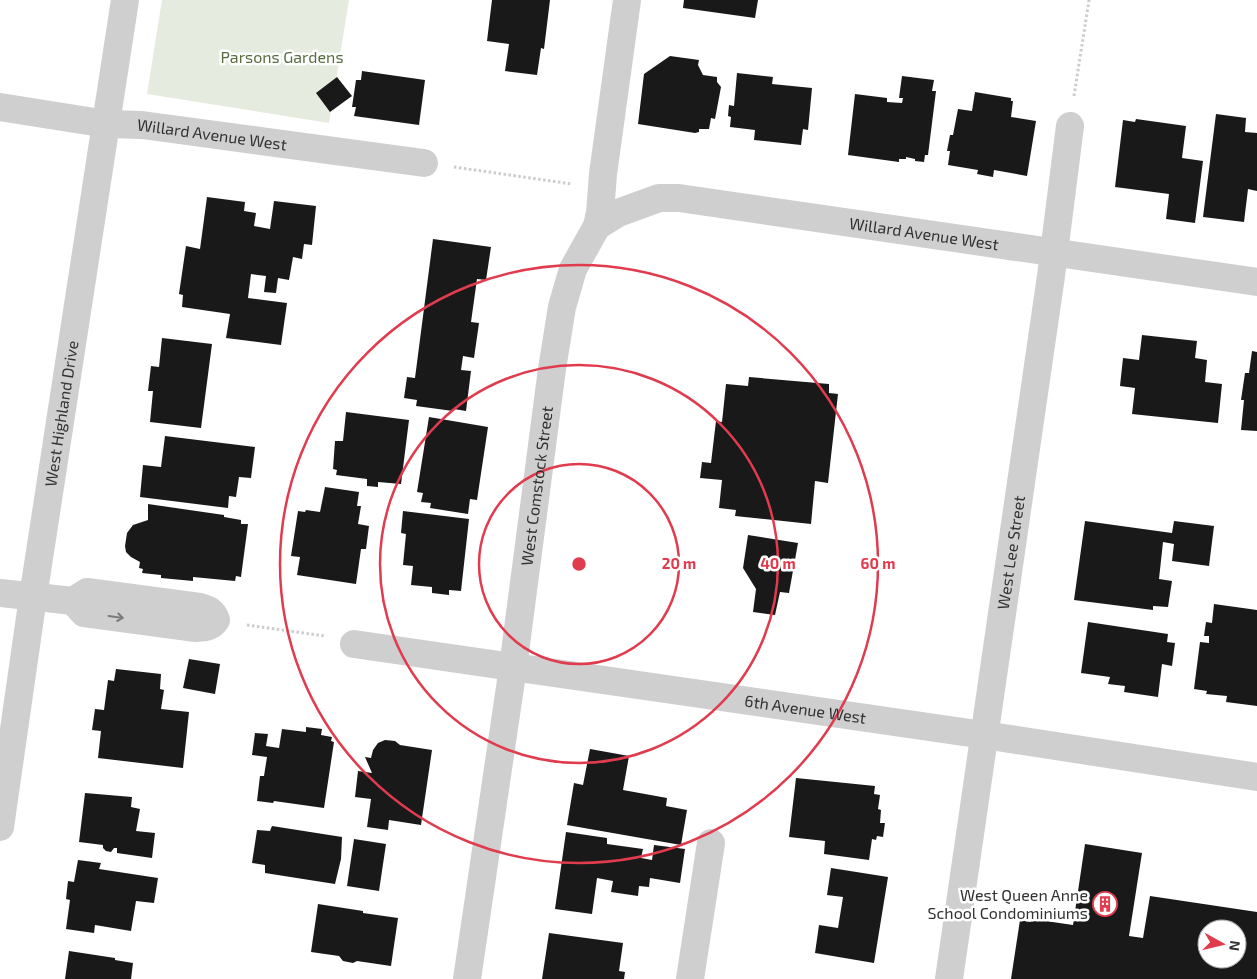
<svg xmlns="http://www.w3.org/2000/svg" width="1257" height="979" font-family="'Exo 2',sans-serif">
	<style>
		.green { fill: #e5ebde }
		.building { fill: #191919; fill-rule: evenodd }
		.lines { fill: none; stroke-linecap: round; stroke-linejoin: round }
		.path { stroke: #ccc; stroke-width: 3; stroke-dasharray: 2.5 2.5; stroke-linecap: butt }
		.minor { stroke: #cfcfcf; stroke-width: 28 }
		.oneway { stroke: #797979 }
		.ring { fill: none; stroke: #e13b4e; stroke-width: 2.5 }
		.labels { text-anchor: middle; stroke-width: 5; stroke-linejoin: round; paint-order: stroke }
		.park-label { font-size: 16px; fill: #576d3f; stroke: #fff }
		.street-label { font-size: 16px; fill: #323232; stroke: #fff }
		.poi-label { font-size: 16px; fill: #323232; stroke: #fff; text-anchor: end }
		.centre { fill: #e13b4e; stroke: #fff; stroke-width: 2.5 }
		.ring-label { font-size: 15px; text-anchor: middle; font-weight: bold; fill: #e13b4e; stroke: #fff; stroke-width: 5; stroke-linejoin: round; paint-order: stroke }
	</style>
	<rect width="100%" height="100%" fill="#fff"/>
	<path class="green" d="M162 0H349L329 123 147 94Z"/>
	<path class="building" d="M492 0H550L544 49 541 48 537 75 505 71 509 44 487 41Z
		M684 0H758L755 18 683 8Z
		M670 56 699 60 698 65 703 75 717 77V82L721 87 715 119 711 118 709 129H699V132L695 133 638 124 644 74Z
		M362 71 425 80 419 125 354 116 356 107H352L356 80H361Z
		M737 73 773 77 772 84 812 88 808 130 803 129 801 145 754 140 755 130 730 127 731 117 728 116 729 105 734 106Z
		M902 76 934 80 932 91H936L928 155H925L924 162 915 161V159L906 157V159H899V162L848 155 855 94 887 98V102L902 103 903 98H899Z
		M337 77 352 96 330 112 316 93Z
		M975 92 1011 98V101H1013L1011 117 1036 121 1027 176 994 170 993 177 977 174 978 170 948 165 950 151H947L950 135H953L958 109 972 111Z
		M1216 114 1246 118 1245 132 1257 133V191L1248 189 1244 222 1203 217Z
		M1136 119 1186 126 1182 158 1203 161 1195 223 1166 219 1169 194 1115 187 1123 120 1135 122Z
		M207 197 245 202 244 211 256 213 254 226 270 229 274 201 316 206 312 245 304 244 302 259 293 257 289 280 278 278 276 293 264 292 266 276 251 274 248 298 287 303 281 345 226 338 230 314 182 307 183 295 179 294 186 246 200 249Z
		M433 239 491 247 486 280 477 279 471 322 479 323 474 358 463 356 461 370 471 371 466 411 454 409 453 411 416 406 417 400 404 398 407 377 415 378Z
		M1142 335 1197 341 1195 358 1207 360 1205 382 1222 384 1218 423 1132 414 1135 388 1120 386 1123 358 1139 360Z
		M162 338 212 344 201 428 150 422 153 391H148L151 366 159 367Z
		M1252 351 1257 352V431L1241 430 1244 400H1241L1245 373H1249Z
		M749 377 829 384V393L838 394 828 483 815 481 811 524 735 516 736 510 719 508 722 480 700 478 702 462 711 463 716 421 722 422 726 384 748 386Z
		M346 412 409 420 401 484 378 482V487L367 486V479L336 475 337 470 333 469 335 441H343Z
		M429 417 488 427 477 500 470 499 468 514 430 508 431 503 421 502 423 493 417 492Z
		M165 436 255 447 251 478 239 477 236 497 229 496 228 508 140 497 143 465 161 467Z
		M325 487 359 492 357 506H361L358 524 369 526 366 549H361L356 584 297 575 300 557 291 556 298 511 305 512 306 510 320 512Z
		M148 504 224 515V517L241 520V524H248L241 577 236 576 235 581 193 577V581L161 578V575L142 573 143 569 139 568 140 562 131 557 126 552 125 546 127 533 133 525 148 520Z
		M403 511 469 519 461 591 449 590V595L432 593V587L411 585 413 566 403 565 406 534 401 533Z
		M1085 521 1172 533 1174 521 1214 526 1209 566 1172 561 1174 544 1163 542 1159 579 1172 581 1168 607 1153 606V610L1074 600Z
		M748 535 798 543 789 593 780 592 775 615 753 612 756 589 743 568Z
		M1214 604 1257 610V706L1226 702 1227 696 1206 694 1207 691 1194 689 1200 642 1209 643V636H1204L1206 622 1212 623Z
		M1088 622 1168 634 1167 642 1175 643 1172 666 1162 664 1158 697 1124 692 1125 686 1108 684 1110 677 1081 673Z
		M189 659 220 664 215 694 183 688Z
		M116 669 161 674 160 689 164 690 161 709 189 712 183 768 98 758 101 731 92 730 95 709 104 710 108 680 114 681Z
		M306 727 322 729 321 735 332 737 331 741 334 742 324 808 274 801 273 803 257 801 260 776H264L267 757 252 755 255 733 268 734 266 746 279 748 282 729 306 732Z
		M385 740 395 741 400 745 432 750 421 825 389 820 388 830 367 827 371 799 355 797 358 771 372 773 365 757 371 758 373 750 378 743Z
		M590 749 629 756 623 790 667 798 666 806 687 810 681 845 567 825 574 783 583 785Z
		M796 778 875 786 874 794 880 795 878 809 881 810 880 823H885L883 837 877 836 876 840 872 839 869 860 824 854 825 841 789 837Z
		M85 793 132 797 131 807 140 809 136 831 155 833 152 858 117 853V848H114L111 852 106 851 103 848V845L79 842Z
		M272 826 342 837 341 859 335 884 265 873V865L252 863 257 830 270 831Z
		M566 832 607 838V844L643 849 641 858 652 860 654 845 685 849 680 883 650 878 649 887 639 886 638 896 611 892 613 881 597 878 592 914 555 909Z
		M354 839 386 844 379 891 347 886Z
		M1085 844 1142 853 1129 936 1143 938 1150 896 1257 912V979H1011L1020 920 1031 922 1032 919 1073 925ZM1207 929H1237V959H1207Z
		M78 860 101 863 99 869 158 878 154 903 136 901 131 931 95 925 94 933 66 929 70 900 66 899 68 881 74 882Z
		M831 868 888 877 874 963 815 953 819 925 838 928 843 897 827 895Z
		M318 904 363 911V913L398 918 391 966 357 961 353 963 343 961 339 956 311 952Z
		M549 933 623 943 619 971 625 972 624 979H542Z
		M69 951 115 958V960L133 963 131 979H65Z"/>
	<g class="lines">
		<path class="path" d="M1074 96 1089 0
			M454 167 572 184
			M247 625 325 636"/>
		<g class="minor">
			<path id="s1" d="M0 107 107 124 142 125 424 163"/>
			<path id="s2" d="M597 226 618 213 659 198H679L1257 282"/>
			<path d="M0 593 73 601 87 592 200 607C209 610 213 611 216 620 210 628 205 627 196 628L84 613 73 601"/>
			<path id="s3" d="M354 644 984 735 1257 777"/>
			<path id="s4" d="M0 827 33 597 125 0"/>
			<path id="s5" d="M467 979 513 667 552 369 562 307 573 269 597 226 600 213 603 174 627 0"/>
			<path d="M690 979 711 843"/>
			<path id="s6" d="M949 979 1051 276 1070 126"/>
		</g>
	</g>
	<defs><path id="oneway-shaft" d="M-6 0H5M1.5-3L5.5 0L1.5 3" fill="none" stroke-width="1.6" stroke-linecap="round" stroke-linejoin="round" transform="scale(1.25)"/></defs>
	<use class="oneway" href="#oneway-shaft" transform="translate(116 617) rotate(8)"/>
	<g class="ring">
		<circle cx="579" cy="564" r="100"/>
		<circle cx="579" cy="564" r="199"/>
		<circle cx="579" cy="564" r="299"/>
	</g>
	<defs>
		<symbol id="building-ring" viewBox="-11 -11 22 22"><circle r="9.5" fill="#fff" stroke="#e13b4e" stroke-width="1.5"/><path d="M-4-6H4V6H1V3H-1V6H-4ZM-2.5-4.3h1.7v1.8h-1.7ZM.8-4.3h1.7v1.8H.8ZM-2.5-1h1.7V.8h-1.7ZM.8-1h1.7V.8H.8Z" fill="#e13b4e"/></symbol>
	</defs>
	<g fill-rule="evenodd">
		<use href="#building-ring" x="1091" y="890" width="28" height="28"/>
	</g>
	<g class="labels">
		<g class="park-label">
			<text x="282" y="63">Parsons Gardens</text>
		</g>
		<g class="street-label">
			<text dy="6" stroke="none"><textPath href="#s1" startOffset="214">Willard Avenue West</textPath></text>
			<text dy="6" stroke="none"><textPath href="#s2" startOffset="336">Willard Avenue West</textPath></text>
			<text dy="6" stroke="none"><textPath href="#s4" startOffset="418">West Highland Drive</textPath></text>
			<text dy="6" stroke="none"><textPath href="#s5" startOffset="498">West Comstock Street</textPath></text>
			<text dy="6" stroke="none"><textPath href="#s6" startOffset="431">West Lee Street</textPath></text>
			<text dy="6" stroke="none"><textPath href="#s3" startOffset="456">6th Avenue West</textPath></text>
		</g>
		<g class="poi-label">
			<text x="1088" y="901">West Queen Anne<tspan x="1088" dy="18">School Condominiums</tspan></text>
		</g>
	</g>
	<circle cx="579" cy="564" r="8" class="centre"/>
	<g class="ring-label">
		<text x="679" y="569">20 m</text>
		<text x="778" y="569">40 m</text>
		<text x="878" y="569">60 m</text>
	</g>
	<g transform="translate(1222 944) rotate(98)"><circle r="24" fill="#ffffff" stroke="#adadad"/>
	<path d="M0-4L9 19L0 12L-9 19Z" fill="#e13b4e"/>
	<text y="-8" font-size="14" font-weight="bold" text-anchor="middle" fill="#323232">N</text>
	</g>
</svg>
